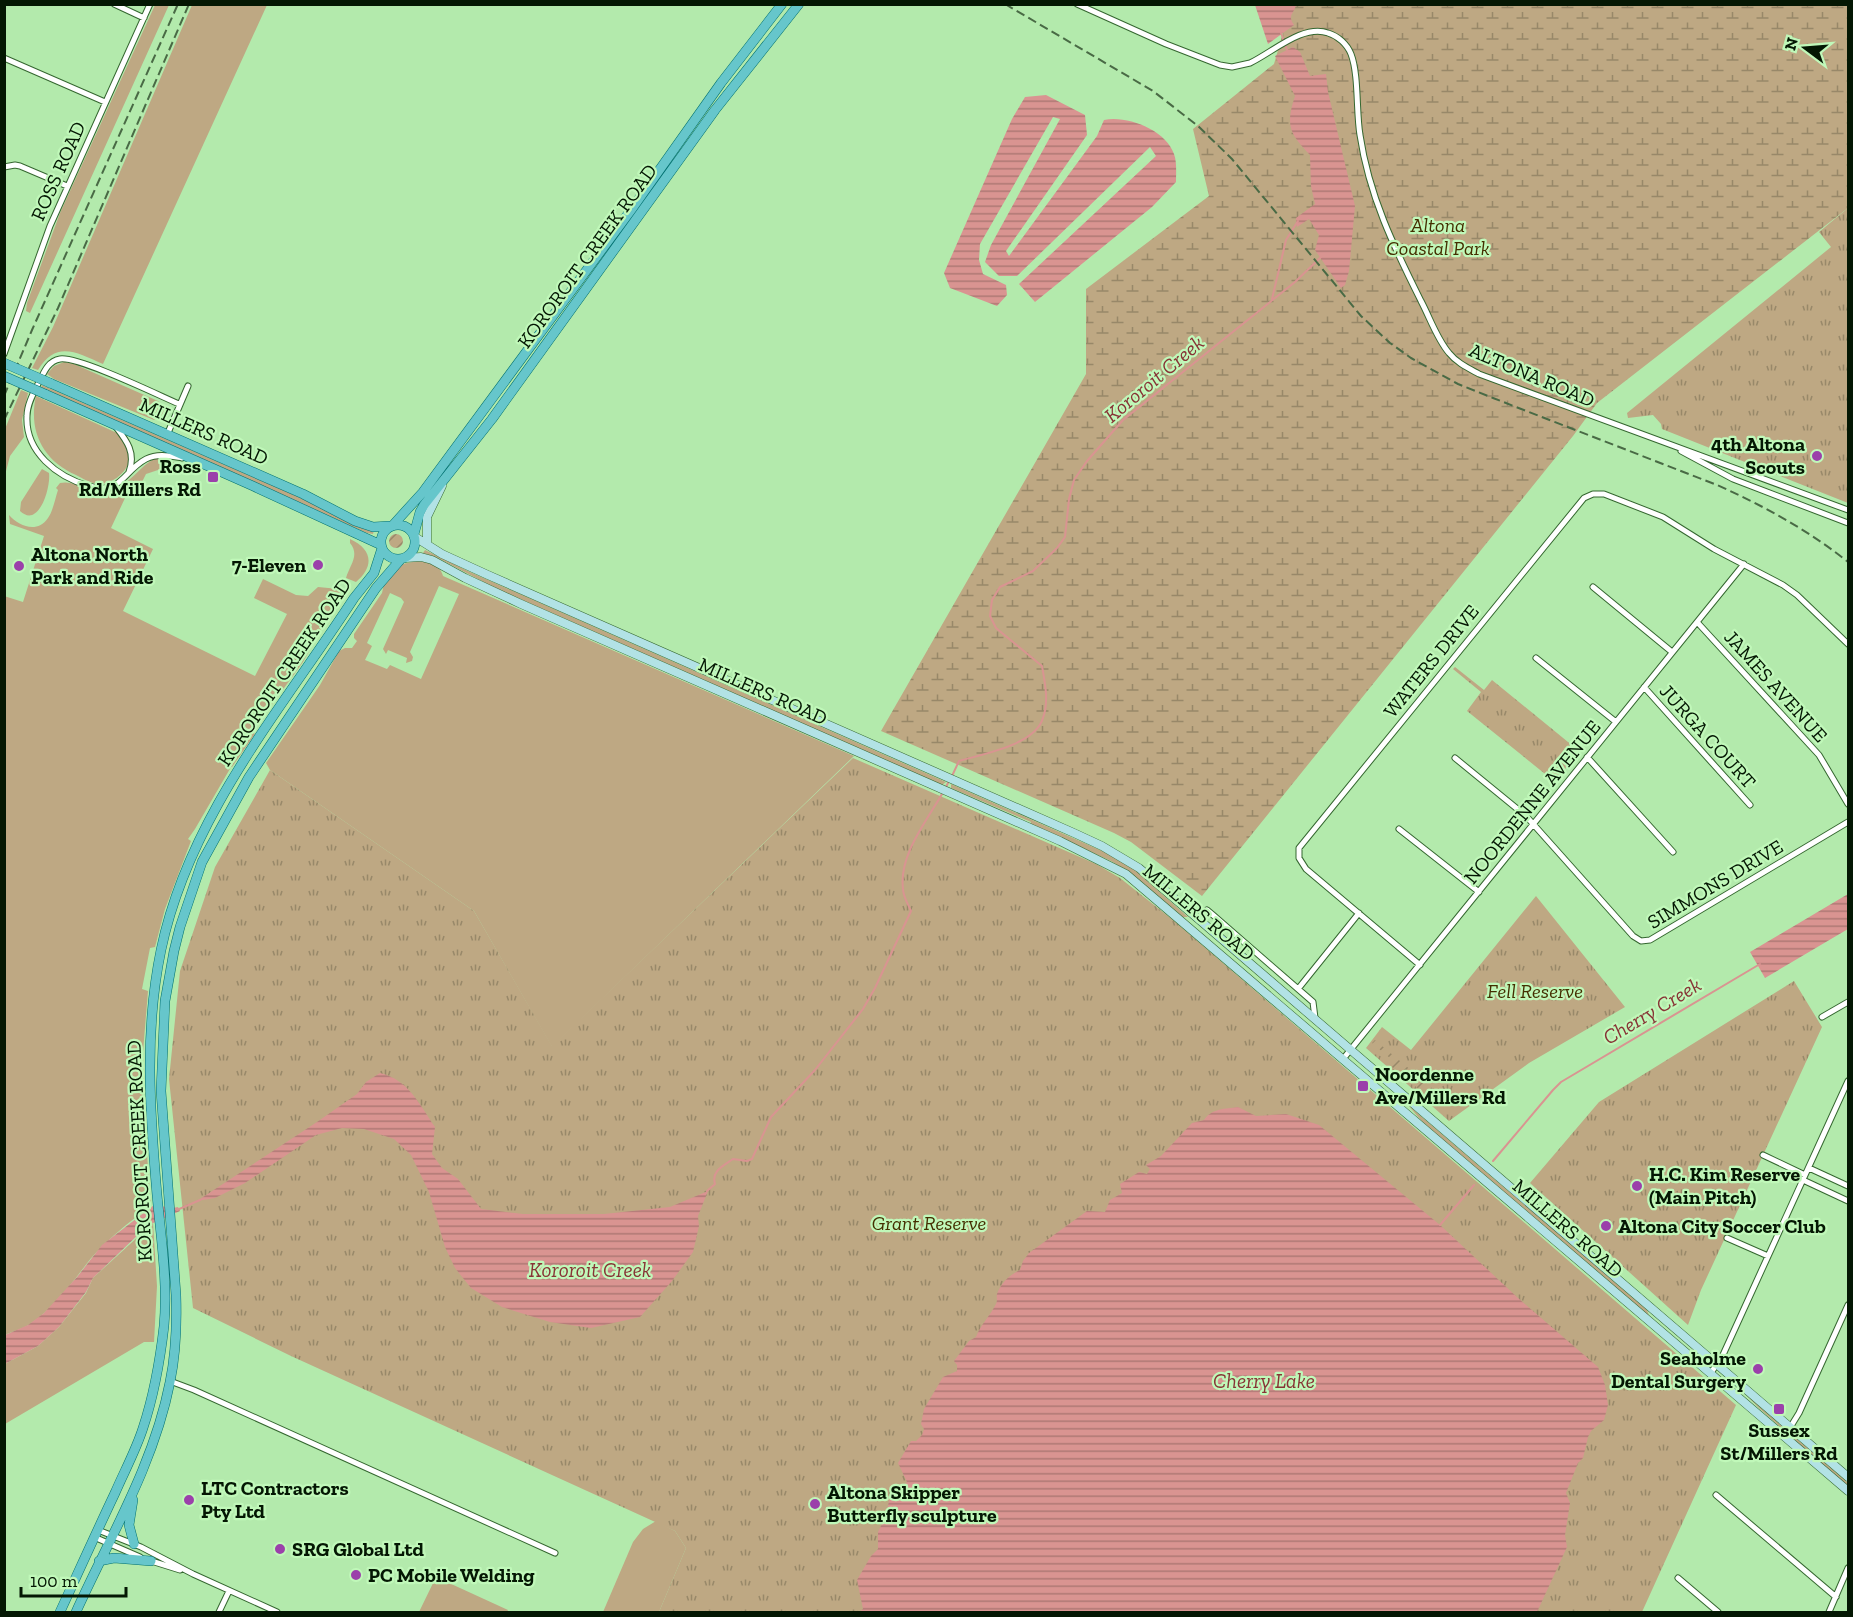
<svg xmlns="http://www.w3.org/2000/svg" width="1853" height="1617" font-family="'Zilla Slab',serif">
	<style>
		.grass { fill: #bea883; fill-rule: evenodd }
		.wetland { fill: url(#wetland-marsh) }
		.park { fill: url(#park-tufts) }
		.garden { fill: url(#garden-furrows) }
		.water { fill: url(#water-rules) }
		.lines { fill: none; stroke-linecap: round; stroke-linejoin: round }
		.stream { stroke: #d99491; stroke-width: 2 }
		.minor-casing { stroke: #356730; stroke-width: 7 }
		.secondary-casing { stroke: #356730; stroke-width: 9 }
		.primary-casing { stroke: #01706f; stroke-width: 10 }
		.minor { stroke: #fff; stroke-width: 5 }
		.secondary { stroke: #b2e2e5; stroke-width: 8 }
		.primary { stroke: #66c6cb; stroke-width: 9 }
		.rail { stroke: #496a45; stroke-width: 2; stroke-dasharray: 9 4.5; stroke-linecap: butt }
		.primary-bridge-casing { stroke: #01706f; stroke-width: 10; stroke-linecap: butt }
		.primary-bridge { stroke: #66c6cb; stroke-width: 9 }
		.poi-dot { fill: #9b40aa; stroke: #c0f8b9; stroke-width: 2 }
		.labels { text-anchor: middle; stroke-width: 4.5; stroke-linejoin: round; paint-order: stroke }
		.street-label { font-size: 20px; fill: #041703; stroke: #c0f8b9 }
		.park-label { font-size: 20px; font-style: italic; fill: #442e00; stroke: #c0f8b9 }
		.poi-label { font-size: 20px; font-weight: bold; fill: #041703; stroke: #c0f8b9; text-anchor: start }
		.water-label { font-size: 21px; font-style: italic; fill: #873436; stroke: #c0f8b9 }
	</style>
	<defs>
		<pattern id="wetland-marsh" width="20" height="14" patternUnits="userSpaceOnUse" patternTransform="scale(1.5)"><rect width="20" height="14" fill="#bea883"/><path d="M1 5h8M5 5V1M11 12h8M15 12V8" fill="none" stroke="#988869"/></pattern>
		<pattern id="park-tufts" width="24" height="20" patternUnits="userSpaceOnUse" patternTransform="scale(1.5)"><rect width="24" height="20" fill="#bea883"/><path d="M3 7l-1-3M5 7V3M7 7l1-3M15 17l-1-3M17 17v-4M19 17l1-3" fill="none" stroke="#988869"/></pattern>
		<pattern id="garden-furrows" width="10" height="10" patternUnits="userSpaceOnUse" patternTransform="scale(1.5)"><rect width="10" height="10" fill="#bea883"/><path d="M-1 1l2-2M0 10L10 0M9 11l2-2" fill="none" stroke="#988869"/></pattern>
		<pattern id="water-rules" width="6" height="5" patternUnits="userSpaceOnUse" patternTransform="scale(1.5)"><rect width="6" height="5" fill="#d99491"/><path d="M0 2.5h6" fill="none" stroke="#ae7874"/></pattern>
	</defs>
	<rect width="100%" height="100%" fill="#b3eaac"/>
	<path class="grass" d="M155 5H169L30 313 26 311 27 303 60 213Z
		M192 5H267L103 364C76 352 56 340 38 370L32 368 53 327Z
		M64 362 74 364 158 401 164 406C165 414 161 417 154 420L54 379 47 374 54 366Z
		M42 385 374 530 373 534 367 533 41 388Z
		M21 390 28 393 22 420 24 437 10 456 5 475V429Z
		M36 396 117 433C122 439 127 444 129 452 133 469 113 485 97 484 90 483 82 478 76 475 43 461 28 431 36 396Z
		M156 458H169L170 461 191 470 190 473 167 467 146 474 141 484 133 481 111 528 153 549 123 611 255 676 287 614 254 598 263 579 296 595 308 596 318 587 339 589 342 592 303 662 252 732 255 734 232 767H231L195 829 188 839 191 841 165 909 155 947 150 948 142 989 148 991 141 1076 151 1207C134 1217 101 1245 88 1262 71 1284 54 1308 30 1324 23 1329 13 1331 5 1335L4 596 23 602 44 536 10 524 9 515C19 526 37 534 48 518 53 511 55 499 58 490L56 488 60 483C77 479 91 496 110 491 129 486 139 466 156 458Z
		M42 469 49 473C51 487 39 529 20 511L21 502Z
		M350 539C372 549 375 566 356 582L346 578C350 565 360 555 350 543Z
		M425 550 470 572 946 782 942 785 497 589 436 557 423 553Z
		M418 561C429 562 440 564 443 576L854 756 552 1047 474 911 270 770 266 763 320 685 339 651 345 648H352L357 641 354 638V634L382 593 384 584 402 564ZM439 586 459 594 421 679 390 665 387 669 365 660 372 646 367 643 390 593 401 598 404 602 383 649 386 654 388 650 407 658 406 663 412 661 413 657 410 652Z
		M951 784 1109 854 1136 871 1188 917H1183L1129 872 1111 861 1030 824 1031 822 951 788Z
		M1408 1105 1639 1303 1647 1310 1650 1318 1424 1124Z
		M153 1223 157 1286 154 1342H144L5 1424V1364L38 1346 59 1327 86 1293 93 1278Z
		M1747 1396 1848 1483V1487L1760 1409Z
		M656 1521 675 1531 686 1548 659 1612H603L633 1542 643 1529Z
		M436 1577 508 1610 507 1612H419Z"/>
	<path class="wetland" d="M1291 5H1848V208L1597 403 1573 436 1202 896 1131 842 1114 833 881 731 1086 374V289L1209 196 1193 129 1274 64Z"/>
	<path class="park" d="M1848 208V503L1662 429 1661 424 1653 415 1628 418 1627 413 1831 247 1819 232Z
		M1455 667 1484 690 1492 680 1579 751 1555 782 1467 711 1481 692 1453 669Z
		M853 758 1096 864 1120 878 1173 920 1736 1405 1642 1612H659L686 1548 675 1531 291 1356 193 1308 169 1079 180 971 215 867 270 770 474 911 552 1046Z
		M1536 896 1625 1007 1529 1063 1449 1121 1366 1048 1382 1027 1411 1050Z
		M1794 981 1822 1027 1701 1290 1688 1325 1530 1183 1599 1102Z"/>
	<path class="garden" d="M389 541a7 7 0 1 1 14 0a7 7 0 1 1-14 0Z
		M1375 1040 1444 1098 1438 1105 1386 1062 1390 1058 1372 1043Z"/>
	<path class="water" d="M1255 5H1296C1294 14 1287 15 1294 25L1268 44Z
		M1293 47 1300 52 1310 76 1326 74 1328 92 1355 206 1349 271 1345 285 1341 288 1315 250 1319 235 1309 219 1297 227 1296 218 1315 204 1311 186 1310 155C1290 133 1285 127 1295 96L1275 56Z
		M1046 95 1085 115 1087 135 1006 251 1009 256 1097 136 1104 120C1127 115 1166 130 1174 154 1177 162 1176 174 1176 182L1152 207 1035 302 1019 284 1156 156 1150 147 1017 276H999L985 262 991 245 1060 119 1053 117 980 244 979 260 983 274 1006 285 1007 295 997 306 950 288 944 273 1012 119 1025 97Z
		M1848 894V929L1765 978 1750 952Z
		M380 1073C409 1080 419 1104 435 1127L432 1154 442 1168 458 1179 481 1209 523 1214H604L670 1207 708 1191 698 1216 699 1226 693 1252 672 1281 640 1317 591 1328 550 1322 502 1307 471 1288 455 1268 445 1247 429 1192 411 1155 394 1139 364 1129 342 1128 316 1135 245 1183 215 1198 197 1201 317 1122 357 1094 366 1082Z
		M1238 1107 1256 1116 1286 1114 1319 1125 1440 1225 1518 1298 1598 1367 1605 1385 1608 1405 1604 1420 1591 1431 1588 1437 1583 1458 1578 1463 1566 1493 1570 1503 1565 1535 1567 1547 1537 1612H853H859L863 1609 857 1580 871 1556 878 1549V1532L885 1518 892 1489 899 1492 907 1482 898 1463 911 1441H916L922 1435 924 1429 921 1424 924 1409 943 1377 957 1371V1365L954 1361 969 1341 976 1337C981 1324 990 1316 996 1304 998 1299 996 1299 997 1294 1000 1284 1010 1274 1020 1270L1023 1261 1029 1253 1087 1211 1105 1212 1110 1200 1122 1193 1120 1184 1139 1172 1147 1174 1150 1169 1146 1165 1161 1156 1192 1123 1204 1120C1212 1108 1225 1109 1238 1107Z
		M154 1205 173 1208 178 1207 180 1211 151 1224 142 1231 93 1278 86 1292 59 1327 38 1346 5 1364V1335L28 1325 44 1313 77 1277 102 1245Z"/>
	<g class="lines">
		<path class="stream" d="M1281 33 1287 50
			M1272 299 1286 240 1298 221
			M952 776 959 761C983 754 1035 745 1043 718 1049 701 1045 683 1042 666L996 628 990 616 992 600 1000 587 1033 571 1057 548 1065 537 1069 499 1074 480 1087 461 1123 420 1295 282 1321 257
			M1493 1161 1553 1090 1561 1082 1760 964
			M707 1191 715 1184C711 1171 723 1166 733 1159L747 1161 752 1159 771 1117 815 1070 863 1009 875 988 911 911C908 904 903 896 903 889 898 851 934 813 949 781
			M177 1210 200 1200
			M1440 1225 1474 1185"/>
		<defs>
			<path id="minor" d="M114 4 144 18
				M1077 4 1166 44 1220 65 1232 67 1250 63C1273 52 1303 24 1328 33 1338 36 1347 44 1351 54 1359 75 1356 112 1360 135 1369 196 1394 247 1421 301 1430 318 1437 339 1449 353 1457 363 1468 368 1479 374L1848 510
				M4 58 105 102
				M4 167 15 165 20 166 67 186
				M4 354 50 226 150 4
				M179 404C158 395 78 356 60 359 48 361 44 372 39 382 34 392 27 404 27 416 25 452 57 477 89 486 121 496 123 471 146 459 158 453 170 456 182 458
				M116 427C127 441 136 453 129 472
				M167 435 188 386
				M1681 451 1733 479 1848 523
				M1593 587 1672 652
				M1697 622 1819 755 1848 804
				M1536 658 1616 722
				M1644 687 1750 805
				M1587 757 1673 852
				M1455 758 1526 816 1633 936 1641 941 1650 940 1848 822
				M1399 829 1479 892
				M1200 920 1207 910 1213 915 1313 1002 1315 1018
				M1420 965 1306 869 1299 858V848L1584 498 1593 494H1604L1663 517 1714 549 1783 585 1797 595 1848 644
				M1298 989 1359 913
				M1822 1017 1848 1002
				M1343 1059 1744 564
				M1763 1155 1805 1175
				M1809 1168 1848 1186
				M1803 1180 1848 1201
				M1727 1238 1768 1256
				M1710 1374 1722 1357 1848 1081
				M170 1381 194 1390 555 1553
				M1791 1426 1799 1413 1848 1305
				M1716 1495 1836 1597
				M98 1530 141 1547 193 1574 277 1612
				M94 1537 140 1557
				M148 1560 180 1570
				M1678 1578 1718 1612
				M219 1612 229 1591
				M1829 1612 1848 1568"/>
			<path id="secondary" d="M415 537 442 554 488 575 1074 833 1102 846 1139 868 1848 1477
				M427 544V517L442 486
				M405 558 421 557 432 560 465 578 521 604 1060 841 1126 874 1848 1491"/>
			<path id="primary" d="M50 383 303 494 355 521 373 527 389 526
				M45 394 253 486 381 545
				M381 542a17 17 0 1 1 34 0a17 17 0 1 1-34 0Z
				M393 525 423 492 631 210 721 83 782 4
				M414 534 420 512 424 505 492 419 715 110 799 4
				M133 1500 129 1525 134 1544
				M99 1561 114 1558 151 1561
				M60 1612C78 1573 96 1533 115 1493 124 1472 136 1450 143 1428 154 1395 160 1361 164 1326 168 1283 161 1238 157 1195 150 1113 144 1032 161 950 189 816 281 710 354 598L374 573 382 548
				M76 1612C110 1537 154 1464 170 1382 176 1353 177 1324 176 1295L161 1091 165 1001 174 951 180 927 202 862 249 777 376 588 401 559"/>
		</defs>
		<use href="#minor" class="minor-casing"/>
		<use href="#secondary" class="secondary-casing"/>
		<use href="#primary" class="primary-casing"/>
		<use href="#minor" class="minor"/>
		<use href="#secondary" class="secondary"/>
		<use href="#primary" class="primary"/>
		<path class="rail" d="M1005 4 1153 91 1198 126 1232 159 1361 316 1390 343 1411 358 1458 384 1493 398 1717 485C1764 506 1808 530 1848 562
			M4 396 32 330 178 4
			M4 420 58 308 189 4"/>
		<defs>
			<path id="primary-bridge" d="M4 363 50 383
				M4 376 45 394"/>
		</defs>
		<use href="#primary-bridge" class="primary-bridge-casing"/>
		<use href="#primary-bridge" class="primary-bridge"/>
	</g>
	<g class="poi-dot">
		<circle cx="1817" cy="456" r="6"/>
		<rect x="207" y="471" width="12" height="12" rx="3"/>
		<circle cx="318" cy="565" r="6"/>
		<circle cx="19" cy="566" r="6"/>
		<rect x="1357" y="1080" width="12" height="12" rx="3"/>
		<circle cx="1637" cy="1186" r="6"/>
		<circle cx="1606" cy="1226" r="6"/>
		<circle cx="1758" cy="1369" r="6"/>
		<rect x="1773" y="1403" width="12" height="12" rx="3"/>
		<circle cx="189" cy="1500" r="6"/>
		<circle cx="815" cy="1504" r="6"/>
		<circle cx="280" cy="1549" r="6"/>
		<circle cx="356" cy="1575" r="6"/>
	</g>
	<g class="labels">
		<g class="street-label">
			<text transform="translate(58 171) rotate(-66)" y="7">ROSS ROAD</text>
			<text transform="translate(587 256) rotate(-54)" y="7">KOROROIT CREEK ROAD</text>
			<text transform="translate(1532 375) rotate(23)" y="7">ALTONA ROAD</text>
			<text transform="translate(204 431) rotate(24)" y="7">MILLERS ROAD</text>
			<text transform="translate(1431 661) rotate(-51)" y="7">WATERS DRIVE</text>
			<text transform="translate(284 672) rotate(-56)" y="7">KOROROIT CREEK ROAD</text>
			<text transform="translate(1776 686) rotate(48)" y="7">JAMES AVENUE</text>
			<text transform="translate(763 691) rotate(24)" y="7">MILLERS ROAD</text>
			<text transform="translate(1708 736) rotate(48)" y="7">JURGA COURT</text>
			<text transform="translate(1532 802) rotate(-51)" y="7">NOORDENNE AVENUE</text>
			<text transform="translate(1715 884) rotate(-31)" y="7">SIMMONS DRIVE</text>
			<text transform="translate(1199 912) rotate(40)" y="7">MILLERS ROAD</text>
			<text transform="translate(139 1151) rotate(-93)" y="7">KOROROIT CREEK ROAD</text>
			<text transform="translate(1568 1228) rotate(41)" y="7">MILLERS ROAD</text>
		</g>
		<g class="park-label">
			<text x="1438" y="232">Altona<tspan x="1438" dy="23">Coastal Park</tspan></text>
			<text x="1535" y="998">Fell Reserve</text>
			<text x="929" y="1230">Grant Reserve</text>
		</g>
		<g class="poi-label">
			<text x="1805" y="451" text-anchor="end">4th Altona<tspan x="1805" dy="23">Scouts</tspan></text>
			<text x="201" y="473" text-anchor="end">Ross<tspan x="201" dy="23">Rd/Millers Rd</tspan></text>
			<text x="31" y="561">Altona North<tspan x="31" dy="23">Park and Ride</tspan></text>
			<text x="306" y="572" text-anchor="end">7-Eleven</text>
			<text x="1375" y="1081">Noordenne<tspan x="1375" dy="23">Ave/Millers Rd</tspan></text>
			<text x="1649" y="1181">H.C. Kim Reserve<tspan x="1649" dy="23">(Main Pitch)</tspan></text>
			<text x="1618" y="1233">Altona City Soccer Club</text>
			<text x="1746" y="1365" text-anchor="end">Seaholme<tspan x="1746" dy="23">Dental Surgery</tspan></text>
			<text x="1779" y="1437" text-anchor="middle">Sussex<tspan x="1779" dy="23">St/Millers Rd</tspan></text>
			<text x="201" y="1495">LTC Contractors<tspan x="201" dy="23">Pty Ltd</tspan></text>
			<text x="827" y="1499">Altona Skipper<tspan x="827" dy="23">Butterfly sculpture</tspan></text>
			<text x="292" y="1556">SRG Global Ltd</text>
			<text x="368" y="1582">PC Mobile Welding</text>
		</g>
		<g class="water-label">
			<text transform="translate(1154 379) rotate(-40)" y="7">Kororoit Creek</text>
			<text transform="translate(1652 1011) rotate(-31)" y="7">Cherry Creek</text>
			<text x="590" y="1277">Kororoit Creek</text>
			<text x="1264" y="1388">Cherry Lake</text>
		</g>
	</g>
	<rect width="1853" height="1617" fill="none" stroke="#041703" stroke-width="12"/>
	<g transform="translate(1805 48) rotate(286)" stroke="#c0f8b9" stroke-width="4.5" paint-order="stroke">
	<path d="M0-4.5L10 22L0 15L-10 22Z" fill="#041703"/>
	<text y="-9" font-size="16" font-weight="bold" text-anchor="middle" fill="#041703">N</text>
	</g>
	<path d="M21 1587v9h105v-9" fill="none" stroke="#041703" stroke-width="3"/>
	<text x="30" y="1587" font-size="18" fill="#041703" stroke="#c0f8b9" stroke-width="4.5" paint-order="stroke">100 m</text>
</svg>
